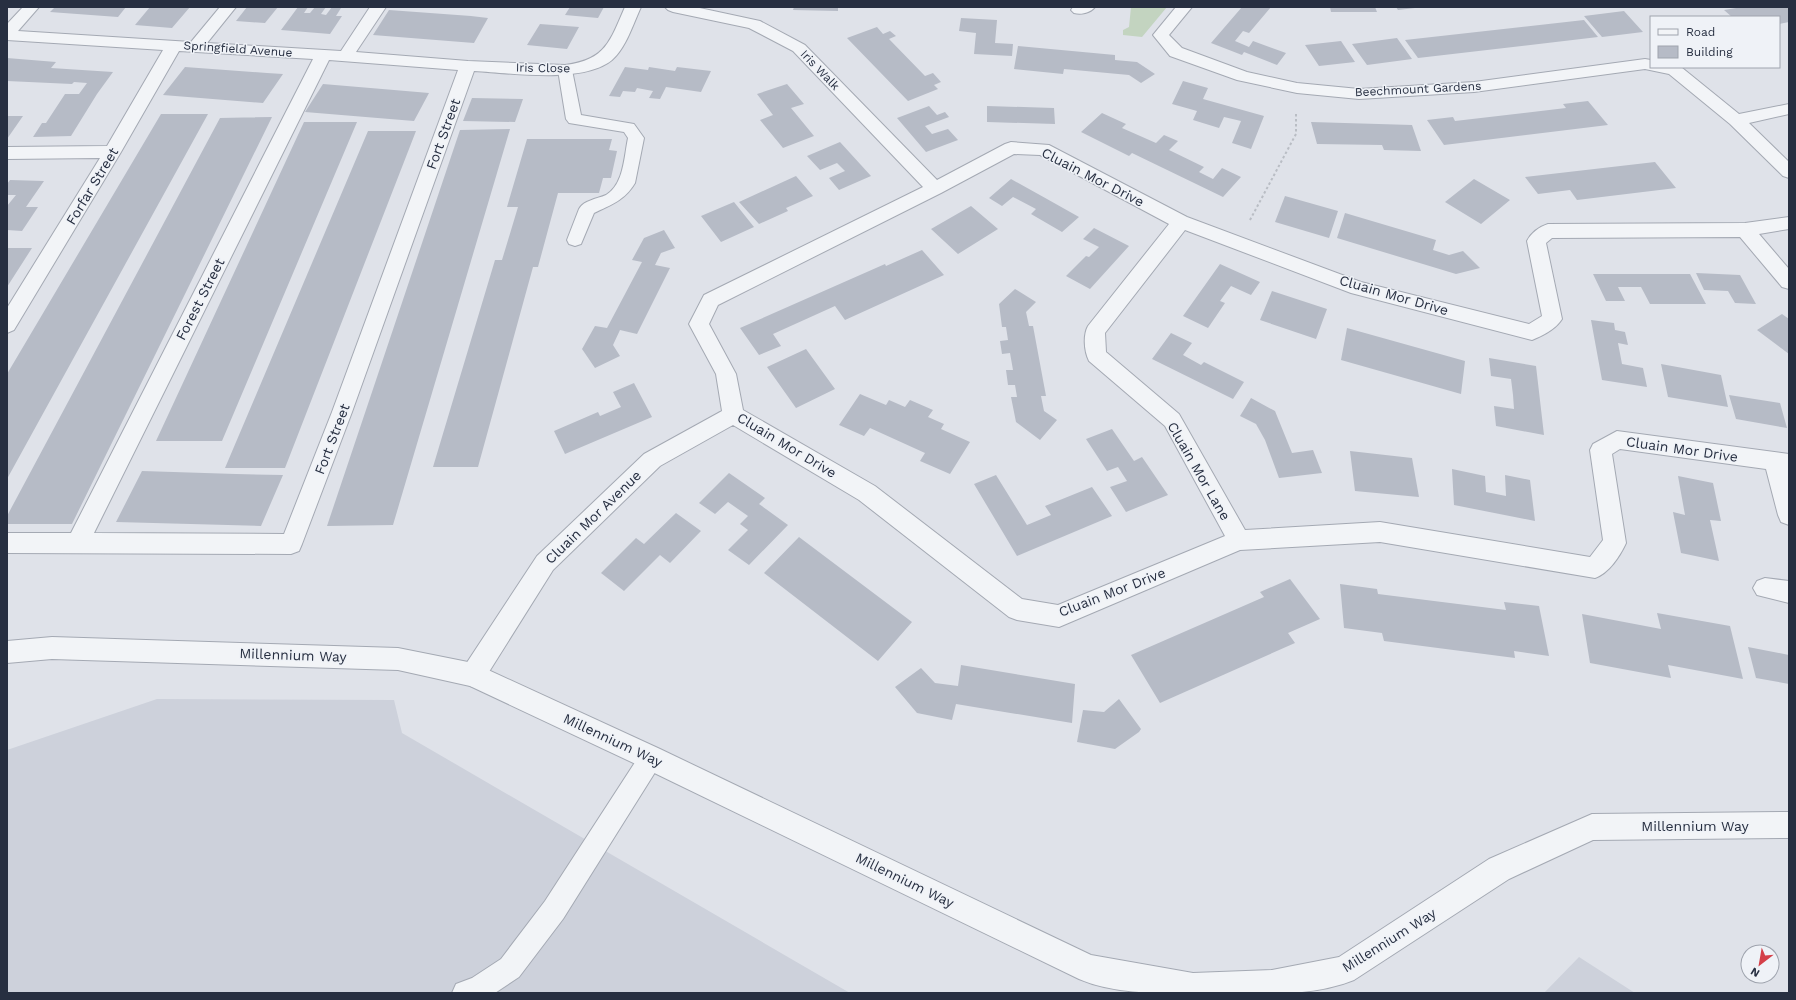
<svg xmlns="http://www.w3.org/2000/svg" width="1796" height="1000" font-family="'Work Sans',sans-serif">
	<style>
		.built { fill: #cdd1db }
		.green { fill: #c3d4c0 }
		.building { fill: #b6bbc6 }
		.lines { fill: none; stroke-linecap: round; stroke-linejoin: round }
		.service-casing { stroke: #a4a9b3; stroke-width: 2 }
		.minor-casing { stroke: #a4a9b3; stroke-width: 2 }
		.tertiary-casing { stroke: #a4a9b3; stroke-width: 2 }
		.path { stroke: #b9bdc4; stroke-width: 2; stroke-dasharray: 2.5 2.5; stroke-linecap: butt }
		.service { fill: #f2f4f7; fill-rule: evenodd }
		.minor { fill: #f2f4f7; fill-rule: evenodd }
		.tertiary { fill: #f2f4f7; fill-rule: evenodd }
		.labels { text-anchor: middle; stroke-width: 3; stroke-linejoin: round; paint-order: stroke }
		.far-street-label { font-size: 12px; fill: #272f41; stroke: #eff2f7 }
		.street-label { font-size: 14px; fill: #272f41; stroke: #eff2f7 }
	</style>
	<rect width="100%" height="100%" fill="#dfe2e9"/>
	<path class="built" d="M157 699 394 700 402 733 850 993H7V750Z
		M1579 957 1635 993H1544Z"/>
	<path class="green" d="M1131 7H1167L1142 37 1123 35V30L1129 27Z"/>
	<path class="building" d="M55 7H126L118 17 50 12Z
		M150 7H190L172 28 135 25Z
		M247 7H278L265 23 236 21Z
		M298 7H308L304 13H310L315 7H326L321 14 326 15 332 7 341 8 336 16H342L330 34 281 30Z
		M570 7H604L598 18 565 15Z
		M794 7H838V11L793 10Z
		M1242 7H1271L1249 33 1243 31 1235 41 1249 47 1253 41 1286 53 1277 65 1244 52 1242 55 1211 43Z
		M1330 7H1375L1377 12H1331Z
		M1396 7H1415V8L1398 10Z
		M1742 7H1789V22L1779 24V17H1732L1724 10Z
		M389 10 471 16 488 18 474 43 373 35Z
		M1624 11 1643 32 1602 37 1584 16Z
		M961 18 997 20 995 43 1013 44 1012 56 974 54 976 33 959 31Z
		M1584 20 1598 37 1418 58 1405 40Z
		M540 24 579 27 567 49 527 45Z
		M877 27 883 34 890 31 896 36 889 39 925 76 933 73 941 82 934 85 938 89 908 101 847 38Z
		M1397 38 1412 59 1367 65 1352 44Z
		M1341 41 1355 62 1319 66 1305 45Z
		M1018 46 1115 55V60L1137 62 1155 74 1141 83 1129 75 1064 69 1063 74 1014 69Z
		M7 58 56 62 51 68 113 72 97 94 71 136 33 137 42 123H46L65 94H79L87 83 74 82 72 84 7 81Z
		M185 67 267 73 283 74 263 103 163 95Z
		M625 67 648 70 649 67 675 71 677 67 711 71 701 92 666 87 660 99 649 98 653 91 637 88 635 92 623 91 620 97 609 96Z
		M1183 81 1208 88 1203 99 1264 116 1251 149 1232 143 1241 121 1224 117 1219 128 1193 120 1197 111 1172 104Z
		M323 84 394 90 429 93 414 121 305 112Z
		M787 84 804 104 791 108 814 136 783 148 760 120 773 115 757 94Z
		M472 98 523 99 515 122 463 121Z
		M1588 101 1608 125 1444 145 1427 120 1453 117 1455 121 1566 108 1563 104Z
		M929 106 937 115 945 112 949 117 925 126 932 134 948 129 958 140 926 152 897 118Z
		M987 106 1054 108 1055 124 987 122Z
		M1102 113 1126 124 1122 128 1156 143 1164 135 1178 141 1169 150 1204 167 1199 172 1213 179 1222 168 1241 177 1223 197 1132 153 1129 156 1081 132Z
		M161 114H208L7 479V374Z
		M7 116H23L7 139Z
		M272 117 72 524H7V516L220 118Z
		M304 122H357L222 441H156Z
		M1311 122 1412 125 1421 151 1384 150 1382 145 1317 144Z
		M510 129 393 525 327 526 460 130Z
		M368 131H416L285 468H225Z
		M527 139H612L609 150 617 151 611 178H603L599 193H558L538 267H533L478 467H433L495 260H502L518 207H507Z
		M840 142 871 176 839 190 829 178 845 171 837 163 820 170 807 156Z
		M1655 162 1676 188 1577 200 1570 190 1538 194 1525 177Z
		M796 176 813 196 786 208 788 211 759 224 739 202Z
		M1011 179 1047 199 1079 217 1062 232 1031 214 1036 209 1013 197 1002 206 989 198Z
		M1474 179 1510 200 1481 224 1445 202Z
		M10 180 44 181 26 207H38L22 231 7 230V206L16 195H7V184Z
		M1285 196 1338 211 1329 238 1275 222Z
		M734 202 754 227 721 242 701 216Z
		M971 206 998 229 958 254 931 229Z
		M1345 213 1436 240 1433 250 1449 255 1463 251 1480 268 1456 274 1337 238Z
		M1094 228 1129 246 1090 289 1066 276 1086 256 1089 257 1099 247 1083 239Z
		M664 230 675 248 661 253 655 265 670 268 637 334 620 330 613 345 620 356 595 368 582 349 595 326 607 328 642 262 632 260 644 238Z
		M7 248H32L7 287Z
		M922 250 944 275 845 320 835 306 773 334 781 346 759 355 740 328 885 264 886 266Z
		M1220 264 1260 282 1251 295 1231 286 1220 301 1225 303 1208 328 1183 316Z
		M1696 273 1740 275 1756 304 1735 303 1728 291 1704 290Z
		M1593 274H1690L1706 304H1650L1641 287H1618L1625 301H1606Z
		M1015 289 1036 302 1026 312 1029 326H1033L1046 396H1041L1044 411 1057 420 1040 440 1016 422 1011 397H1017L1015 385H1008L1006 370H1013L1010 353 1002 354 1000 341 1008 340 1006 327H1002L999 304Z
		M1272 291 1327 309 1316 339 1260 320Z
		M1782 314 1789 319V354L1757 330Z
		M1591 320 1614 323 1615 330 1625 332 1628 345 1618 343 1622 364 1643 368 1647 387 1602 380Z
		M1347 328 1465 361 1461 394 1341 360Z
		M1171 333 1192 343 1183 355 1201 365 1204 362 1244 382 1233 399 1152 359Z
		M806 349 835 389 796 408 767 367Z
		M1489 358 1536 366 1544 435 1496 426 1494 406 1514 409 1513 395 1511 379 1491 376Z
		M1661 364 1721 375 1728 407 1668 397Z
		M634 383 652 417 565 454 554 431 598 412 600 416 621 407 613 392Z
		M860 394 886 405 889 400 905 407 910 400 933 410 928 417 944 424 941 429 970 442 950 474 920 461 925 453 870 428 864 436 839 425Z
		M1729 395 1780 403 1787 428 1736 419Z
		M1251 398 1275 411 1292 453 1313 450 1322 473 1279 478 1265 440 1256 424 1240 416Z
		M1112 429 1134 461 1142 457 1168 495 1126 512 1110 487 1127 481 1118 467 1107 471 1086 439Z
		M1350 451 1412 458 1419 497 1355 491Z
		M1452 469 1485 476 1486 492 1506 496 1505 475 1530 480 1535 521 1454 505Z
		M142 471 236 474 283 475 261 526 116 522Z
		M729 473 765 498 759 504 788 525 749 565 728 550 748 530 740 524 748 516 728 502 715 514 699 503Z
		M996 475 1027 525 1051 515 1045 506 1092 487 1112 516 1017 556 974 484Z
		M1678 476 1713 483 1721 521 1710 520 1719 561 1681 553 1673 512 1685 515Z
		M676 513 701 531 670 563 660 555 624 591 601 573 636 538 644 544Z
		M799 537 912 622 878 661 764 573Z
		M1290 579 1320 619 1288 633 1295 643 1160 703 1131 655 1264 597 1260 592Z
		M1340 584 1377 589 1378 594 1506 610 1504 602 1539 606 1549 656 1514 651 1515 658 1384 641 1382 633 1344 628Z
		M1657 613 1730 626 1743 679 1668 665 1671 678 1590 663 1582 614 1661 629Z
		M1748 647 1789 655V684L1756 678Z
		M961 665 1075 684 1072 723 956 704 952 720 917 713 895 687 921 668 935 683 958 686Z
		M1119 699 1141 729 1139 732 1115 749 1077 742 1083 710 1104 712Z"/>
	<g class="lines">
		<defs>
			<path id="service" d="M565 65 570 67 572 70 581 115 634 124 644 138 635 183C625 200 611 205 594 213L581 244 575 246 569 244 567 240 579 209C584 200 597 199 606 195 624 184 624 157 628 138L624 132 569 123 566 119 558 70 560 67Z
				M651 747 659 750 663 758 659 766 563 919 519 977 495 993H452L456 984 472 978 501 959 545 901 643 750Z"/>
			<path id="minor" d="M23 7H39L18 31 191 42 220 7H236L207 43 341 51 370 7H386L356 52 468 61 565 65C606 60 610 41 625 7H641C633 24 626 48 612 60 583 84 510 73 474 71L352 412 302 544 299 551 291 554 7 553V533H71L313 59 179 51 121 152 14 330 7 333V308L100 158 7 159V147L107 146 163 50 7 40V24ZM329 60 458 70 332 412 284 534 94 533Z
				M665 7H695L760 21 805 45 937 180 1005 144 1011 142 1049 145 1187 217 1361 282 1529 324 1542 316 1527 241C1531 233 1539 227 1548 224L1745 223 1789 217V229L1759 234 1789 269V289L1782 287 1740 237 1552 238 1546 243 1562 319C1556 329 1542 336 1532 340L1351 293 1185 230 1105 333 1106 352 1179 414 1245 530 1380 522 1590 557 1603 540 1590 450 1593 444 1617 431 1789 454V525L1781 522 1778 515 1766 469 1620 449 1612 454 1626 543C1620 556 1609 573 1595 578L1380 542 1240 550 1059 627 1017 620 1009 617 859 500 733 425 660 466 553 570 482 683 473 687 464 683 461 675 464 667 537 556 644 454 722 411 716 374 689 324 704 295 923 187 793 51 749 28 673 12 668 10ZM1014 154 1040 155 1169 224 1088 326C1083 335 1084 351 1089 361L1165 426 1225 536 1058 605 1022 599 875 486 743 410 736 374 709 324 718 305 941 193Z
				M1073 7H1095C1090 13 1081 15 1074 13L1071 10Z
				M1176 7H1192L1169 35 1182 48 1247 72 1297 83 1359 89 1474 82 1645 59 1651 60V67H1681L1739 114 1789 104V114L1749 123 1789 162V178L1783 176 1730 124 1669 74 1645 69 1474 92 1359 99 1297 93 1237 80 1170 56 1153 35Z
				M1765 578 1789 581V603L1757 595 1753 588 1757 581Z"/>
			<path id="tertiary" d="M52 637 398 648 473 663 660 749 1091 955 1193 973 1272 970 1339 957 1489 859 1592 814 1789 812V838L1593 840 1509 879 1354 980C1312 997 1265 993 1221 993 1176 993 1121 997 1079 979L642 767 470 686 398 670 52 659 7 663V641Z"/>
		</defs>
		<use href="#service" class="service-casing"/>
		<use href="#minor" class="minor-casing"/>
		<use href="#tertiary" class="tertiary-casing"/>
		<path class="path" d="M1250 220 1296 134V112"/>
		<use href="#service" class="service"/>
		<use href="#minor" class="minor"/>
		<use href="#tertiary" class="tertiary"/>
	</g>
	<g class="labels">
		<g class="far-street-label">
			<text transform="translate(238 49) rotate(4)" y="4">Springfield Avenue</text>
			<text transform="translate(543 68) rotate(1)" y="4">Iris Close</text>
			<text transform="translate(820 70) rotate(46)" y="4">Iris Walk</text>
			<text transform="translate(1418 89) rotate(-3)" y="4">Beechmount Gardens</text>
		</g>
		<g class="street-label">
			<text transform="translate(443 134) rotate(-70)" y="5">Fort Street</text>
			<text transform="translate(1093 177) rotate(27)" y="5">Cluain Mor Drive</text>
			<text transform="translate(92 186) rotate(-59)" y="5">Forfar Street</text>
			<text transform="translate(1394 295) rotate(16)" y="5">Cluain Mor Drive</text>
			<text transform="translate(200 299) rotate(-63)" y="5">Forest Street</text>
			<text transform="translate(332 439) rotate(-69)" y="5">Fort Street</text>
			<text transform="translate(787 445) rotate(31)" y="5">Cluain Mor Drive</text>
			<text transform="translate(1682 449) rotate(8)" y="5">Cluain Mor Drive</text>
			<text transform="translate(1199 471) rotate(60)" y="5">Cluain Mor Lane</text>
			<text transform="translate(593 517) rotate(-44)" y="5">Cluain Mor Avenue</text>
			<text transform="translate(1112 592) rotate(-21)" y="5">Cluain Mor Drive</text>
			<text transform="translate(293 655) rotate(2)" y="5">Millennium Way</text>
			<text transform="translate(613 740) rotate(25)" y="5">Millennium Way</text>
			<text x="1695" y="831">Millennium Way</text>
			<text transform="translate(905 880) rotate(26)" y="5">Millennium Way</text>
			<text transform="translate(1389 940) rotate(-32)" y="5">Millennium Way</text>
		</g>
	</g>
	<rect width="1796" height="1000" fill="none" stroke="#272f41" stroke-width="16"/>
	<rect x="1650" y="16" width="130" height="52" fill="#eff2f7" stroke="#9fa4ae"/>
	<rect x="1658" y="29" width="20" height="6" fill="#f2f4f7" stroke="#9fa4ae"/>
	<text x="1686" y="36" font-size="12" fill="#272f41">Road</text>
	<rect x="1658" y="46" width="20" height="12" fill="#b6bbc6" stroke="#9fa4ae"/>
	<text x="1686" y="56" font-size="12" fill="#272f41">Building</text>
	<g transform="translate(1760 964) rotate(211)"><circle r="19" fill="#eff2f7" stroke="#9fa4ae"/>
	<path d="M0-3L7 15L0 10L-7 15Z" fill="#d43f48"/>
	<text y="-6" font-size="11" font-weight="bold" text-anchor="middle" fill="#272f41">N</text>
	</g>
</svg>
